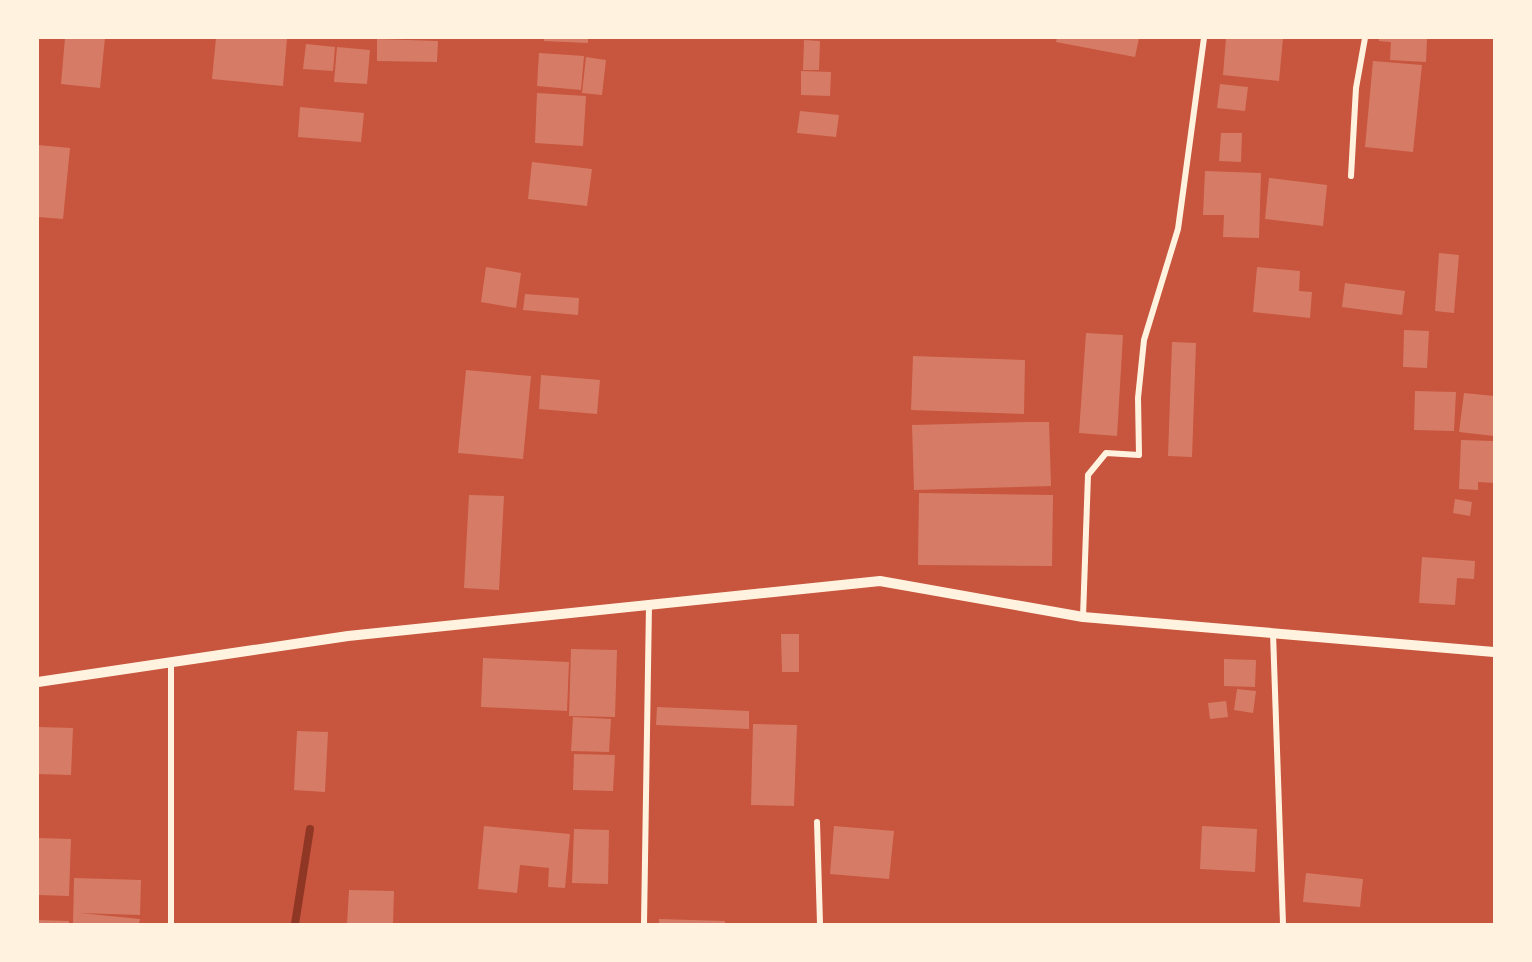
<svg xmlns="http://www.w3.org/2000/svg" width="1532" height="962" font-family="'Space Grotesk',sans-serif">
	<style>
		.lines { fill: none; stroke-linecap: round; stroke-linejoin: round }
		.stream { stroke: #8f3625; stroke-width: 8 }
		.building { fill: #d67c66 }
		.minor { stroke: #fff3e0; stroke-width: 6 }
		.tertiary { stroke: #fff3e0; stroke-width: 10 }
	</style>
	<rect width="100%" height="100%" fill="#c8553d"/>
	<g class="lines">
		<path class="stream" d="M295 924 310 829"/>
	</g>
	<path class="building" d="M65 38H105L100 88 61 84Z
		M216 38H287L283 86 212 79Z
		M544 38H588V43L544 41Z
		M1057 38H1139L1135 57 1056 42Z
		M1226 38H1283L1279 81 1223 75Z
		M1379 38H1427L1426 62 1390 60 1391 42 1379 41Z
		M377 39 438 41 437 62 377 61Z
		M804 40 820 41 819 70H803Z
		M306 44 335 47 333 71 303 69Z
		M337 47 370 50 367 84 334 82Z
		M539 53 584 56 581 90 537 86Z
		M586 57 606 60 602 95 582 93Z
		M1373 61 1422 65 1413 152 1365 147Z
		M801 71 831 72 830 96 801 95Z
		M1220 84 1248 87 1245 111 1217 108Z
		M537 93 586 96 583 146 535 143Z
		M300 107 364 113 361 142 298 137Z
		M800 111 839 115 836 137 797 133Z
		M1221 133H1242L1241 162 1219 161Z
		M38 145 70 148 63 219 38 217Z
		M532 162 592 169 587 206 528 199Z
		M1205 171 1261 173 1259 238 1223 237 1224 215H1203Z
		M1269 178 1327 185 1323 226 1265 219Z
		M1439 253 1459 255 1454 313 1435 311Z
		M486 267 521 273 516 308 481 302Z
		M1257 267 1300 271 1299 291 1312 292 1310 318 1253 312Z
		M1345 283 1405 291 1402 315 1342 307Z
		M525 294 579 298 578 315 523 310Z
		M1404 330 1429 331 1427 368 1403 367Z
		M1086 333 1123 335 1117 436 1079 433Z
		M1172 342 1196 343 1192 457 1168 456Z
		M913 356 1025 360 1024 414 911 410Z
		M466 370 531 376 523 459 458 453Z
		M541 375 600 380 597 414 539 409Z
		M1415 391 1456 392 1454 431 1414 430Z
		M1464 393 1494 396V436L1459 432Z
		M1028 422H1049L1051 486 914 490 912 425Z
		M1461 440 1494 441V483L1478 482V490L1459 489Z
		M919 493 1053 495 1052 566 918 565Z
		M469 495 504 496 499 590 464 588Z
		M1455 499 1472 502 1470 516 1453 513Z
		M1422 557 1475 561 1474 579 1457 578 1455 605 1419 603Z
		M781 634H799V672H782Z
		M571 649 617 650 615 717 569 716Z
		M483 658 569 662 567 711 481 707Z
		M1224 659 1256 660 1255 687 1224 686Z
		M1237 689 1256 691 1253 713 1234 710Z
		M1226 701 1228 717 1210 719 1208 703Z
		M657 707 749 711V729L656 725Z
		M573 717 611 719 609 752 571 751Z
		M753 724 797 725 794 806 751 805Z
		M38 727 73 728 71 775 38 774Z
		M297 731 328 732 325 792 294 790Z
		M574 754 615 755 613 791 573 790Z
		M484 826 570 834 565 888 548 887 549 868 520 865 517 893 478 889Z
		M834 826 894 831 889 879 830 874Z
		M1202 826 1257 829 1255 872 1200 869Z
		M574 829 609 830 608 884 572 883Z
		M38 838 71 839 69 896 38 895Z
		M1306 873 1363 879 1360 907 1303 902Z
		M74 878 141 880 140 915 80 913 140 919 139 924H73Z
		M349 890 394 891 393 924H347Z
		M659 919 725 921V924H659Z
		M38 920 69 921V924H38Z"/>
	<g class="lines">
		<path class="minor" d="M1351 176 1356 88 1365 38
			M1083 617 1088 475 1106 453 1139 455 1138 398 1144 340 1178 229 1204 38
			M1273 633 1283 924
			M817 822 820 924
			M171 924V662
			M644 924 649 605"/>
		<path class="tertiary" d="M38 682 348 636 880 581 1083 617 1494 652"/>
	</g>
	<rect width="1532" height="962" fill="none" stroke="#fff3e0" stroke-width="78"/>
</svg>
